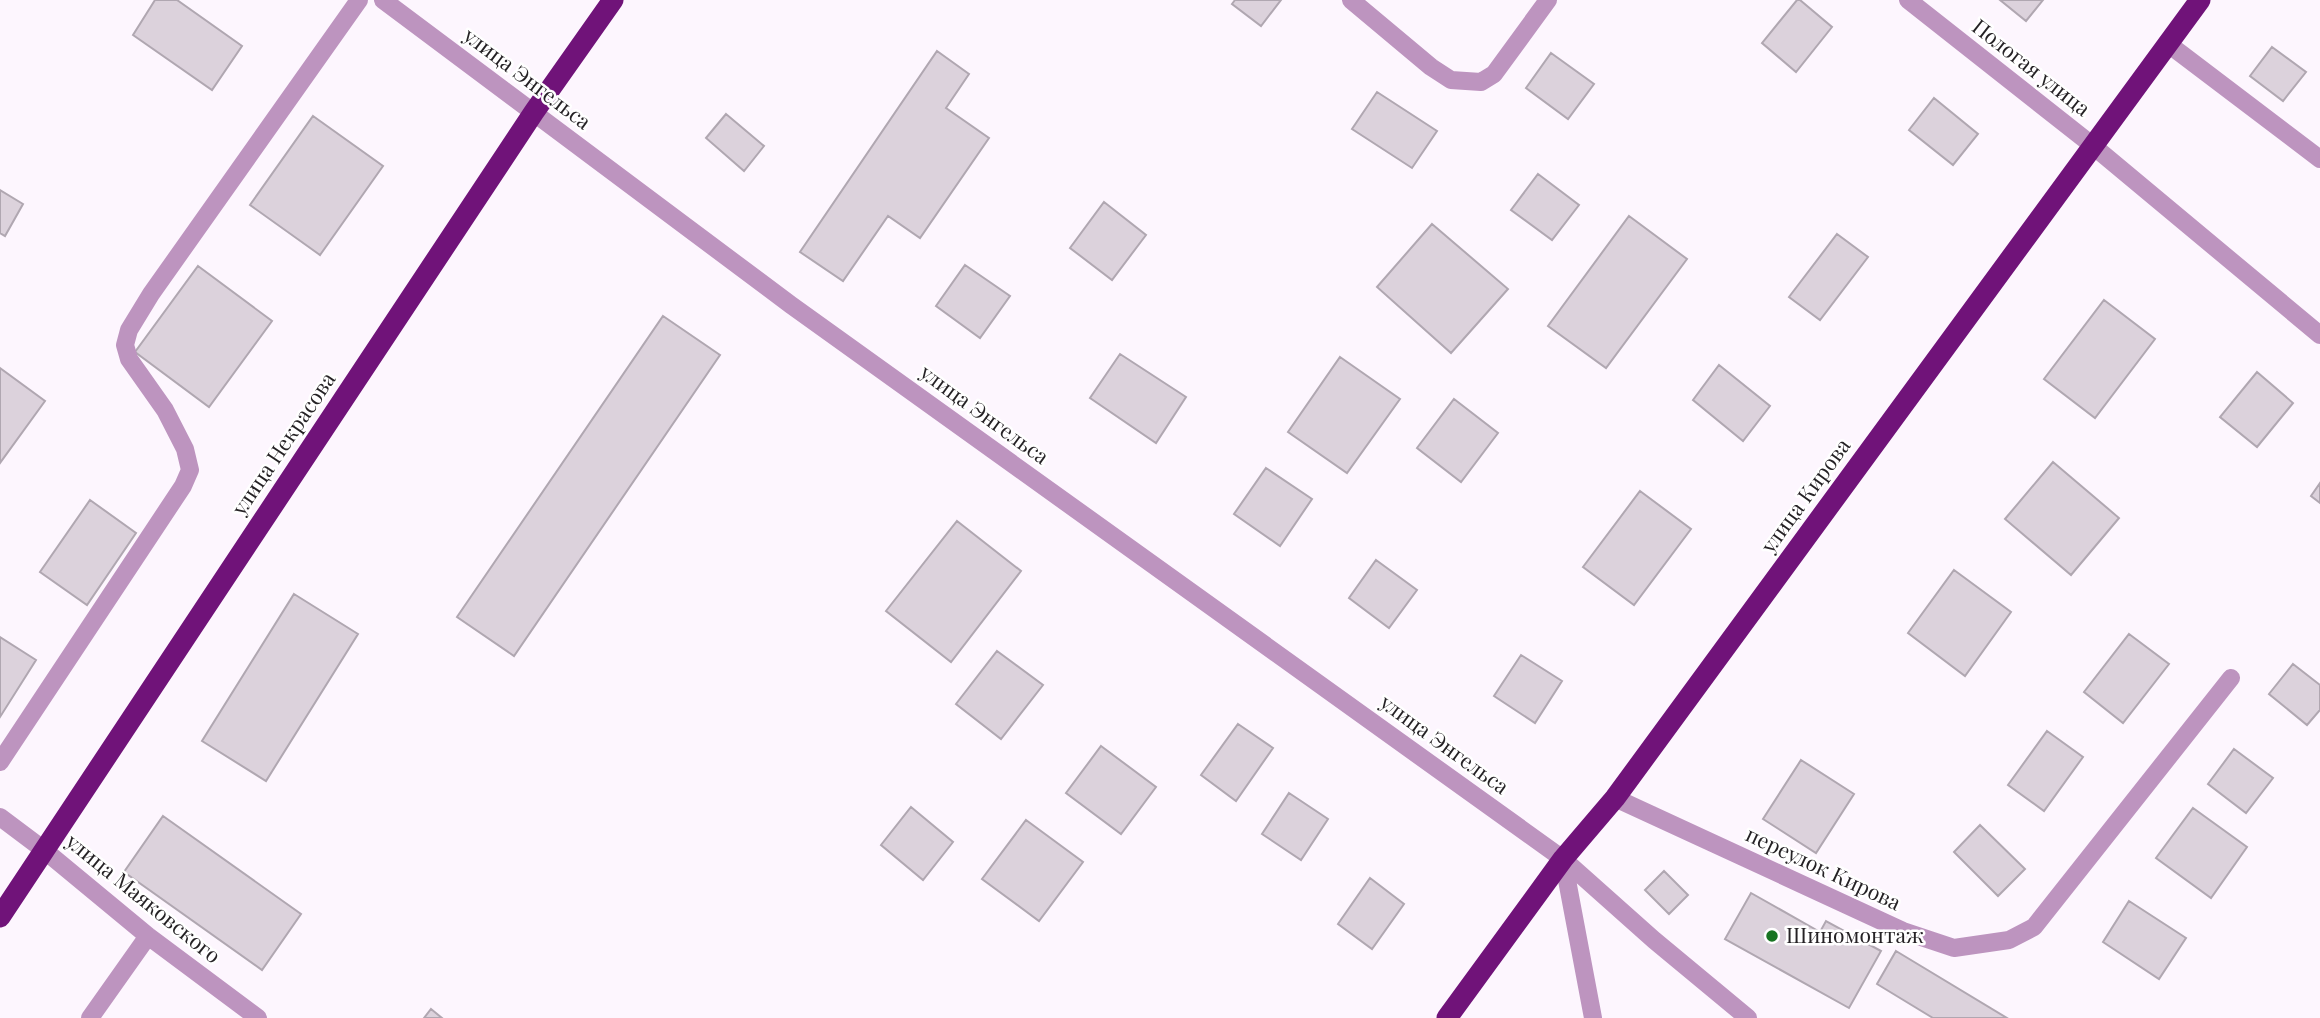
<svg xmlns="http://www.w3.org/2000/svg" width="2320" height="1018" font-family="'Playfair Display',serif">
	<style>
		.building { fill: #dcd2dc; stroke: #b0a7b1; stroke-width: 2 }
		.lines { fill: none; stroke-linecap: round; stroke-linejoin: round }
		.minor { stroke: #bd94bf; stroke-width: 18 }
		.highway { stroke: #701379; stroke-width: 21 }
		.poi-dot { fill: #187422; stroke: #fff; stroke-width: 2.5 }
		.labels { text-anchor: middle; stroke-width: 5; stroke-linejoin: round; paint-order: stroke }
		.street-label { font-size: 21px; fill: #252225; stroke: #fff }
		.poi-label { font-size: 21px; fill: #252225; stroke: #fff; text-anchor: start }
	</style>
	<rect width="100%" height="100%" fill="#fdf6fe"/>
	<path class="building" d="M155 0H177L242 46 212 90 133 35Z
		M1235 0H1281L1261 26 1232 4Z
		M1797 0H1800L1832 27 1796 72 1762 43Z
		M2000 0H2043L2026 21Z
		M2272 47 2306 72 2283 101 2250 76Z
		M937 51 969 74 946 108 989 138 920 238 888 216 843 281 800 252Z
		M1551 53 1594 84 1568 119 1526 88Z
		M1377 92 1437 131 1412 168 1352 129Z
		M1934 98 1978 134 1953 165 1909 130Z
		M726 114 764 146 744 171 706 138Z
		M313 116 383 166 320 255 250 205Z
		M1538 174 1579 205 1552 240 1511 210Z
		M0 190 23 204 5 236 0 233Z
		M1104 202 1146 235 1112 280 1070 248Z
		M1629 216 1687 259 1606 368 1548 326Z
		M1432 224 1508 289 1451 353 1377 287Z
		M1837 234 1868 257 1820 320 1789 297Z
		M965 265 1010 296 980 338 936 306Z
		M198 266 272 321 209 407 135 352Z
		M2104 300 2155 339 2095 418 2044 379Z
		M663 316 720 355 514 656 457 617Z
		M1120 354 1186 397 1156 443 1090 398Z
		M1340 357 1400 399 1347 473 1288 432Z
		M1719 365 1770 406 1743 441 1693 400Z
		M0 368 45 401 0 463Z
		M2257 372 2293 403 2257 447 2220 417Z
		M1454 399 1498 433 1461 482 1417 448Z
		M2053 462 2119 518 2071 575 2005 519Z
		M1266 468 1312 499 1280 546 1234 514Z
		M2320 483V503L2311 496Z
		M1640 491 1691 529 1634 605 1583 567Z
		M90 500 136 533 87 605 40 572Z
		M957 521 1021 571 951 662 886 611Z
		M1376 560 1417 590 1389 628 1349 598Z
		M1954 570 2011 612 1965 676 1908 633Z
		M294 594 358 634 266 781 202 741Z
		M2129 634 2169 664 2123 723 2084 692Z
		M0 637 36 660 0 717Z
		M997 651 1043 685 1001 739 956 704Z
		M1521 655 1562 681 1535 723 1494 696Z
		M2293 664 2320 685V710L2307 725 2269 694Z
		M1238 724 1273 748 1236 801 1201 775Z
		M2047 731 2083 757 2044 811 2008 785Z
		M1101 746 1156 787 1121 834 1066 793Z
		M2234 749 2273 778 2246 813 2208 784Z
		M1801 760 1854 794 1816 853 1763 819Z
		M1289 793 1328 819 1301 860 1262 834Z
		M911 807 953 842 923 880 881 845Z
		M2193 808 2247 847 2211 898 2156 858Z
		M163 816 301 914 262 970 124 872Z
		M1026 820 1083 862 1039 921 982 879Z
		M1980 825 2025 869 1998 896 1954 852Z
		M1664 871 1688 895 1669 914 1645 890Z
		M1370 878 1404 904 1372 949 1338 924Z
		M1751 893 1820 932 1826 921 1881 951 1849 1008 1725 939Z
		M2129 901 2186 938 2159 979 2103 942Z
		M1896 951 2007 1018H1933L1877 984Z
		M431 1009 442 1018H424Z"/>
	<g class="lines">
		<path class="minor" d="M383 0 791 305 1563 859 1654 940 1748 1018
			M1351 0 1431 67 1451 80 1481 82 1494 74 1548 0
			M1908 0 2092 145 2320 335
			M2167 43 2320 159
			M0 762 183 486 190 470 185 449 165 410 129 359 125 345 129 330 151 294 359 0
			M1615 798 1903 931 1954 948 2009 940 2034 927 2231 678
			M0 817 44 850 148 936 258 1018
			M1563 859 1593 1018
			M90 1018 148 936"/>
		<path class="highway" d="M0 917 534 112 613 0
			M1447 1018 1563 859 1615 798 2200 0"/>
	</g>
	<circle class="poi-dot" cx="1772" cy="936" r="7"/>
	<g class="labels">
		<g class="street-label">
			<text transform="translate(2031 68) rotate(38)" y="7">Пологая улица</text>
			<text transform="translate(527 79) rotate(37)" y="7">улица Энгельса</text>
			<text transform="translate(984 415) rotate(36)" y="7">улица Энгельса</text>
			<text transform="translate(284 444) rotate(-56)" y="7">улица Некрасова</text>
			<text transform="translate(1806 496) rotate(-54)" y="7">улица Кирова</text>
			<text transform="translate(1444 745) rotate(36)" y="7">улица Энгельса</text>
			<text transform="translate(1823 869) rotate(25)" y="7">переулок Кирова</text>
			<text transform="translate(143 899) rotate(39)" y="7">улица Маяковского</text>
		</g>
		<g class="poi-label">
			<text x="1786" y="943">Шиномонтаж</text>
		</g>
	</g>
</svg>
